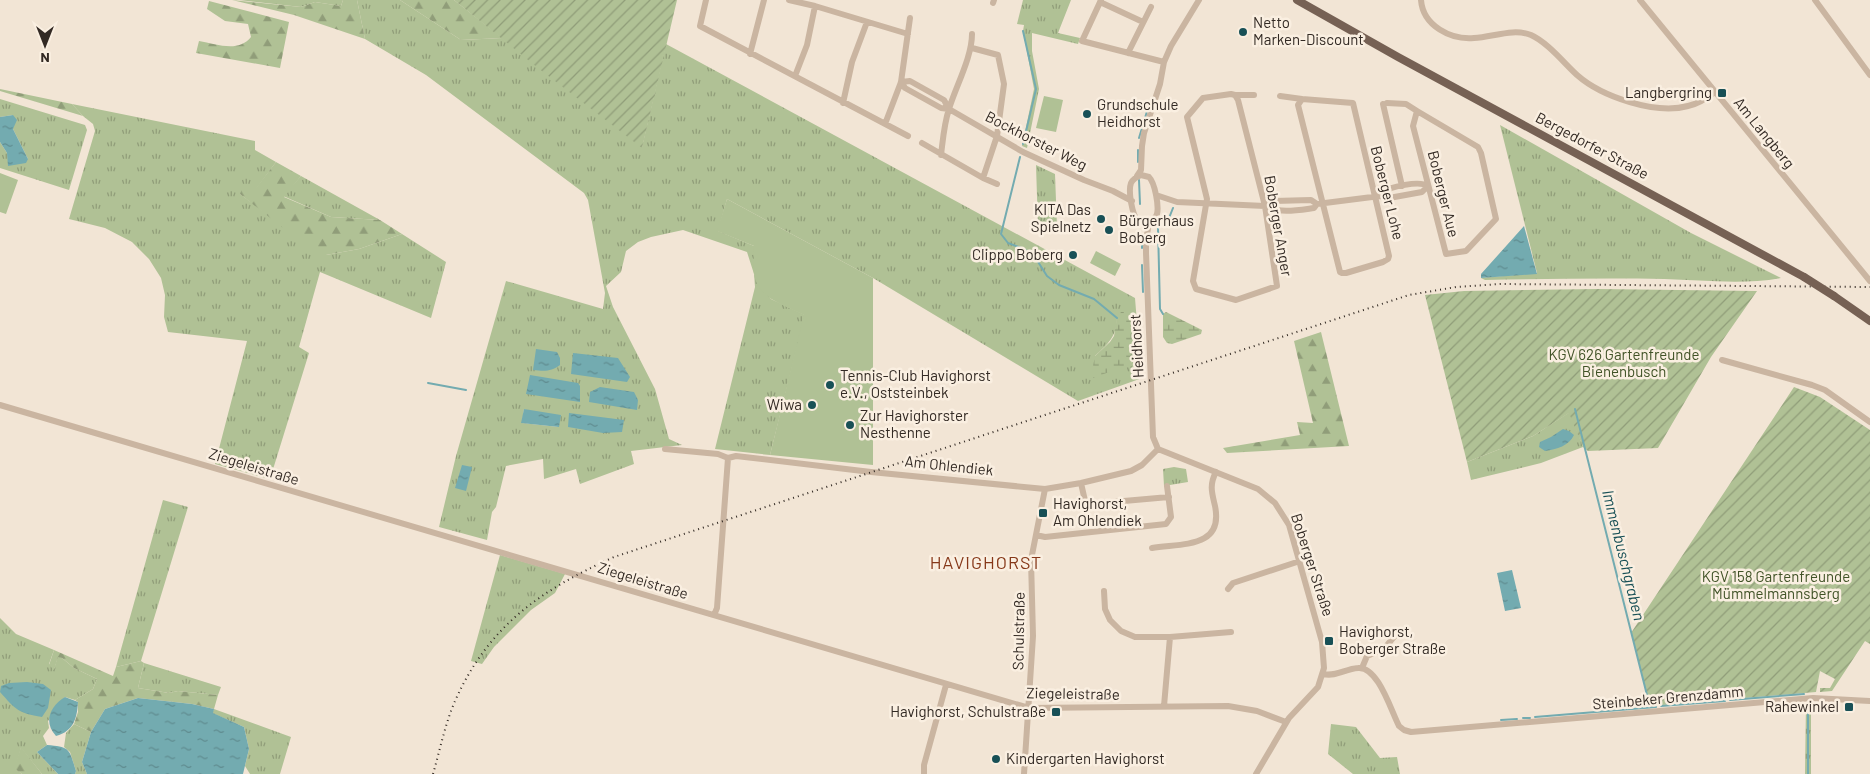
<svg xmlns="http://www.w3.org/2000/svg" width="1870" height="774" font-family="Barlow,sans-serif">
	<style>
		.grass { fill: url(#grass-tufts); fill-rule: evenodd }
		.forest { fill: url(#forest-firs) }
		.wetland { fill: url(#wetland-marsh) }
		.garden { fill: url(#garden-furrows) }
		.pitch { fill: #b0c195 }
		.water { fill: url(#water-ripples) }
		.lines { fill: none; stroke-linecap: round; stroke-linejoin: round }
		.stream { stroke: #73abb0; stroke-width: 2 }
		.minor { stroke: #cab5a1; stroke-width: 6 }
		.major { stroke: #766154; stroke-width: 8 }
		.rail { stroke: #332a24; stroke-width: 2; stroke-dasharray: 1 4; stroke-linecap: butt }
		.major-bridge { stroke: #766154; stroke-width: 8 }
		.poi-dot { fill: #185056; stroke: #faefe1; stroke-width: 2 }
		.labels { text-anchor: middle; stroke-width: 5; stroke-linejoin: round; paint-order: stroke }
		.poi-label { font-size: 15px; fill: #332a24; stroke: #faefe1; text-anchor: start }
		.street-label { font-size: 15px; fill: #332a24; stroke: #faefe1 }
		.park-label { font-size: 15px; fill: #415327; stroke: #faefe1 }
		.water-label { font-size: 16px; font-style: italic; fill: #185056; stroke: #faefe1 }
		.quarter-label { font-size: 18px; letter-spacing: 1px; fill: #863819; stroke: #faefe1 }
	</style>
	<defs>
		<pattern id="grass-tufts" width="24" height="20" patternUnits="userSpaceOnUse" patternTransform="scale(1.25)"><rect width="24" height="20" fill="#b0c195"/><path d="M3 7l-1-3M5 7V3M7 7l1-3M15 17l-1-3M17 17v-4M19 17l1-3" fill="none" stroke="#909d79"/></pattern>
		<pattern id="forest-firs" width="22" height="20" patternUnits="userSpaceOnUse" patternTransform="scale(1.25)"><rect width="22" height="20" fill="#b0c195"/><path d="M5 1l3.5 6h-7zM16 11l3.5 6h-7z" fill="#909d79"/></pattern>
		<pattern id="wetland-marsh" width="20" height="14" patternUnits="userSpaceOnUse" patternTransform="scale(1.25)"><rect width="20" height="14" fill="#b0c195"/><path d="M1 5h8M5 5V1M11 12h8M15 12V8" fill="none" stroke="#909d79"/></pattern>
		<pattern id="garden-furrows" width="10" height="10" patternUnits="userSpaceOnUse" patternTransform="scale(1.25)"><rect width="10" height="10" fill="#b0c195"/><path d="M-1 1l2-2M0 10L10 0M9 11l2-2" fill="none" stroke="#909d79"/></pattern>
		<pattern id="water-ripples" width="26" height="14" patternUnits="userSpaceOnUse" patternTransform="scale(1.25)"><rect width="26" height="14" fill="#73abb0"/><path d="M2 4q2-2 4 0t4 0M15 11q2-2 4 0t4 0" fill="none" stroke="#5f8b8f"/></pattern>
	</defs>
	<rect width="100%" height="100%" fill="#f2e5d5"/>
	<path class="grass" d="M239 0H343L341 6 315 2 301 7Z
		M357 0H400L461 40 502 38 642 147 666 44 1135 298 1141 373 1145 377 1078 401 873 278 727 199 718 231 754 246V274L771 299 805 315 770 455 715 449 755 287 754 274 747 252 683 230 651 237 638 242 626 251 621 272 606 286 613 307 655 389 669 439 682 445 631 451 634 464 580 484 576 469 544 479 543 459 506 466 496 507 492 512 487 540 439 527 456 456 506 281 603 309 605 293 588 200 584 193 426 75 365 39ZM1131 317 1135 355 1131 363 1095 356C1108 344 1117 336 1117 318ZM524 409 559 427 522 423Z
		M1023 0H1071L1058 33 1080 38 1078 44 1032 33V51L1039 89 1027 148 1022 146 1034 89 1023 31 1024 25 1017 24Z
		M0 99 85 125 87 130 69 190 0 168V142L7 153 28 159 13 129V115L0 117Z
		M72 104 255 141V150L276 162 256 189 240 194 272 218 326 255 359 249 402 234 446 262 431 318 320 272 299 347 309 353 270 479 215 464 247 341 168 332 164 317 165 295 161 278 149 259 132 242 105 228 69 219 95 131 93 124 83 116Z
		M1500 125 1691 233 1781 278C1743 285 1702 280 1664 279 1605 278 1544 279 1485 280L1481 278 1537 273Z
		M1036 165 1055 174 1057 227 1038 228Z
		M301 176 380 220 331 217 283 196Z
		M1570 412 1583 447 1541 463 1471 480 1467 462 1533 436Z
		M1174 467 1186 469 1188 482 1164 486 1163 469Z
		M163 500 188 507 141 661 116 667Z
		M500 555 565 574 555 593 531 610 494 647 482 664 471 661Z
		M0 618 16 634 54 650 49 664 54 669 58 656 62 658 74 668 97 679 93 689 75 700 65 697 48 721 49 728 43 736 47 745 37 752 58 774H42L21 748 15 768 22 774H0Z
		M144 663 221 687 218 695 178 691 169 693 138 688Z
		M1806 702 1811 705V774H1805Z
		M214 709 291 737 280 774H250L245 766 249 749 244 727 212 713Z
		M74 724 91 732 82 762 87 774H75L76 771 70 752 64 747 66 733Z
		M1331 724 1356 727 1380 758 1397 757 1400 774H1353L1328 754Z"/>
	<path class="forest" d="M232 0 301 7 315 2 341 6 343 0H357L365 39 294 15Z
		M400 0H454L502 38 461 40Z
		M209 1 289 22 280 68 196 53 199 41C217 44 238 53 251 37L248 24 225 21 207 9Z
		M0 89 72 104 83 116 0 91Z
		M276 162 301 176 284 197 331 217 380 220 402 234 359 249 326 255 322 259 240 194 244 184 256 188Z
		M1321 332 1349 446 1227 453 1223 448 1300 435 1297 422 1313 423 1294 341Z
		M54 650 113 676 116 667 141 661 144 663 138 688 169 693 178 691 218 695 214 709 192 704 138 698 105 709 91 732 74 724 78 712V702L75 700 93 689 97 679 74 668 62 658 58 657 54 670 49 665Z
		M21 747 42 774H22L14 768Z"/>
	<path class="wetland" d="M1121 312H1127L1131 317 1135 355 1131 363 1094 378 1091 377 1095 356 1110 342 1114 336 1117 318Z
		M1166 312 1202 330 1201 334 1172 344 1167 343 1163 337V314Z"/>
	<path class="garden" d="M454 0H677L642 148 538 68Z
		M1598 289 1757 291 1711 357 1658 448 1588 451 1583 447 1569 413 1533 436 1467 462 1425 295 1464 291Z
		M1794 387 1820 397 1870 430V644L1865 641 1832 691 1820 692V688H1830L1835 679 1820 671 1816 692 1650 706 1631 633Z"/>
	<path class="pitch" d="M1044 96 1063 100 1056 132 1036 128Z
		M0 173 18 180 6 214 0 212Z
		M727 199 873 278V465L770 455 804 315C785 305 758 299 754 274 753 265 754 255 754 246L717 231Z
		M1096 251 1121 264 1115 276 1090 263Z"/>
	<path class="water" d="M13 115 17 120 13 129 28 159 26 163 8 166 7 153 0 142V117Z
		M1524 226 1537 274 1481 278V274Z
		M536 349 557 352 560 358V365C551 372 544 371 533 370Z
		M573 353 618 358 630 377 627 382 571 374Z
		M530 375 578 383 580 386V402L526 394Z
		M600 387 634 392 638 400 637 410 589 402 590 392Z
		M524 409 561 415 559 427 521 423Z
		M569 413 624 420 622 432 603 433 568 427Z
		M1563 429 1569 431 1574 435C1569 446 1557 449 1545 451L1539 447 1540 442 1551 437Z
		M462 465 472 467 466 491 455 488Z
		M1512 570 1521 608 1505 611 1497 573Z
		M27 682 43 684 51 690 48 708 42 717C18 713 16 710 0 692L1 686 9 683Z
		M65 697 78 702C77 718 74 731 56 736 43 722 50 706 65 697Z
		M138 698 192 704 214 709 213 713 244 727 249 749 243 774H87L82 762 91 732 105 709Z
		M47 745C71 747 69 749 76 771L75 774H58L37 752Z"/>
	<g class="lines">
		<path class="stream" d="M1023 31 1036 89 1023 144
			M1139 138 1148 108
			M1138 150V162
			M1020 157 1001 234 1008 243 1024 249 1035 257 1047 276 1059 285 1094 299 1117 318
			M1139 180 1140 204
			M1142 245V248
			M1142 265 1143 292
			M1163 314 1160 309 1158 228 1169 218 1173 208
			M428 383 466 390
			M1575 409 1650 707
			M1730 700 1804 694
			M1661 706 1725 701
			M1535 717 1656 707
			M1523 718H1530
			M1501 720 1517 719
			M1808 774V703"/>
		<path class="minor" d="M706 0 700 26 908 136
			M789 0 815 6 908 34
			M1101 0 1082 41 1164 62
			M1421 0C1423 26 1451 40 1474 38 1493 37 1513 28 1531 35 1547 42 1564 63 1577 75 1602 97 1656 115 1688 106 1698 104 1707 98 1715 92
			M1640 0 1870 281
			M1815 0 1870 75
			M1100 2 1143 22
			M993 3 994 0
			M972 48 998 55 1004 84 997 136 983 178
			M1128 53 1151 7
			M750 54 764 0
			M795 76 807 45 815 6
			M1231 94 1235 95 1238 100 1265 206 1277 286 1236 300 1196 289 1193 281 1207 199 1187 117 1203 98Z
			M1235 95H1254
			M1280 96 1302 99
			M1302 99 1353 103 1389 256 1388 259 1383 262 1346 273H1342L1340 272 1298 105Z
			M843 103 852 62 867 22
			M1387 103 1406 104 1417 111
			M1383 104 1402 186
			M949 109 941 108 905 88 901 82 910 81 944 100 949 109 1023 152 1084 180 1113 191 1132 201
			M1417 111 1478 147 1481 153 1496 219 1466 251 1446 254 1413 126Z
			M885 124 901 82 910 18
			M922 143 983 178 997 184
			M941 155C943 139 944 124 949 109 956 86 972 57 972 34
			M1141 175 1149 177C1155 183 1159 206 1157 214 1155 219 1152 221 1148 222L1138 221C1132 215 1128 191 1131 183 1133 179 1136 177 1141 175Z
			M1137 176 1141 170 1142 146 1144 133 1160 84 1164 62 1171 46 1199 0
			M1156 195 1177 202 1265 206C1279 214 1299 210 1314 208L1317 204 1380 196 1389 198 1422 192 1428 186C1419 180 1391 187 1381 192L1380 196
			M1265 206 1274 201 1311 200 1317 204
			M1149 222 1146 241V253L1153 437 1158 449
			M1722 360 1812 385 1825 390 1870 422
			M0 405 1029 708 1228 706 1257 711 1286 722
			M665 449 718 454 728 458 736 456 871 472 1045 489 1081 483 1131 471 1142 465 1158 449
			M1158 449 1258 489 1275 503 1289 525 1322 642 1324 668 1318 687 1289 718 1256 774
			M1081 483 1085 501 1090 504 1169 497
			M1036 535 1045 537 1166 524 1171 517 1167 486
			M1152 548C1180 543 1224 549 1215 506 1212 493 1209 485 1216 472
			M1228 589 1233 583 1300 561
			M1104 591 1105 609 1110 620 1121 631 1135 637H1170L1231 632
			M714 615 717 608 728 458
			M1362 668 1367 656 1384 649 1397 633
			M1323 674C1336 677 1345 669 1358 668 1378 666 1391 711 1399 726L1404 730 1411 732 1813 698 1870 701
			M1164 706 1170 637
			M924 774V765L946 685
			M1024 774 1033 636 1031 560 1045 489"/>
		<path class="major" d="M1297 0 1398 57 1804 277
			M1834 296 1870 321"/>
		<path class="rail" d="M433 774C440 750 445 724 455 701 489 625 541 590 614 557L1409 295 1456 287 1500 284 1870 287"/>
		<path class="major-bridge" d="M1804 277 1834 296"/>
	</g>
	<g class="poi-dot">
		<circle cx="1243" cy="32" r="5"/>
		<rect x="1717" y="88" width="10" height="10" rx="2.5"/>
		<circle cx="1087" cy="114" r="5"/>
		<circle cx="1101" cy="219" r="5"/>
		<circle cx="1109" cy="230" r="5"/>
		<circle cx="1073" cy="255" r="5"/>
		<circle cx="830" cy="385" r="5"/>
		<circle cx="812" cy="405" r="5"/>
		<circle cx="850" cy="425" r="5"/>
		<rect x="1038" y="508" width="10" height="10" rx="2.5"/>
		<rect x="1324" y="636" width="10" height="10" rx="2.5"/>
		<rect x="1844" y="702" width="10" height="10" rx="2.5"/>
		<rect x="1051" y="707" width="10" height="10" rx="2.5"/>
		<circle cx="996" cy="759" r="5"/>
	</g>
	<g class="labels">
		<g class="poi-label">
			<text x="1253" y="28">Netto<tspan x="1253" dy="17">Marken-Discount</tspan></text>
			<text x="1712" y="98" text-anchor="end">Langbergring</text>
			<text x="1097" y="110">Grundschule<tspan x="1097" dy="17">Heidhorst</tspan></text>
			<text x="1091" y="215" text-anchor="end">KITA Das<tspan x="1091" dy="17">Spielnetz</tspan></text>
			<text x="1119" y="226">Bürgerhaus<tspan x="1119" dy="17">Boberg</tspan></text>
			<text x="1063" y="260" text-anchor="end">Clippo Boberg</text>
			<text x="840" y="381">Tennis-Club Havighorst<tspan x="840" dy="17">e.V., Oststeinbek</tspan></text>
			<text x="802" y="410" text-anchor="end">Wiwa</text>
			<text x="860" y="421">Zur Havighorster<tspan x="860" dy="17">Nesthenne</tspan></text>
			<text x="1053" y="509">Havighorst,<tspan x="1053" dy="17">Am Ohlendiek</tspan></text>
			<text x="1339" y="637">Havighorst,<tspan x="1339" dy="17">Boberger Straße</tspan></text>
			<text x="1839" y="712" text-anchor="end">Rahewinkel</text>
			<text x="1046" y="717" text-anchor="end">Havighorst, Schulstraße</text>
			<text x="1006" y="764">Kindergarten Havighorst</text>
		</g>
		<g class="street-label">
			<text transform="translate(1764 133) rotate(51)" y="5">Am Langberg</text>
			<text transform="translate(1036 141) rotate(27)" y="5">Bockhorster Weg</text>
			<text transform="translate(1592 146) rotate(28)" y="5">Bergedorfer Straße</text>
			<text transform="translate(1387 193) rotate(76)" y="5">Boberger Lohe</text>
			<text transform="translate(1443 194) rotate(76)" y="5">Boberger Aue</text>
			<text transform="translate(1278 226) rotate(80)" y="5">Boberger Anger</text>
			<text transform="translate(1137 346) rotate(-93)" y="5">Heidhorst</text>
			<text transform="translate(949 466) rotate(6)" y="5">Am Ohlendiek</text>
			<text transform="translate(254 467) rotate(17)" y="5">Ziegeleistraße</text>
			<text transform="translate(1312 565) rotate(72)" y="5">Boberger Straße</text>
			<text transform="translate(643 581) rotate(17)" y="5">Ziegeleistraße</text>
			<text transform="translate(1019 631) rotate(-89)" y="5">Schulstraße</text>
			<text transform="translate(1073 694) rotate(1)" y="5">Ziegeleistraße</text>
			<text transform="translate(1668 698) rotate(-5)" y="5">Steinbeker Grenzdamm</text>
		</g>
		<g class="park-label">
			<text x="1624" y="360">KGV 626 Gartenfreunde<tspan x="1624" dy="17">Bienenbusch</tspan></text>
			<text x="1776" y="582">KGV 158 Gartenfreunde<tspan x="1776" dy="17">Mümmelmannsberg</tspan></text>
		</g>
		<g class="water-label">
			<text transform="translate(1624 555) rotate(76)" y="6">Immenbuschgraben</text>
		</g>
		<g class="quarter-label">
			<text x="986" y="569">HAVIGHORST</text>
		</g>
	</g>
	<g transform="translate(45 45) rotate(180)" stroke="#faefe1" stroke-width="4" paint-order="stroke">
	<path d="M0-4L9 19L0 12L-9 19Z" fill="#332a24"/>
	<text y="-8" font-size="14" font-weight="bold" text-anchor="middle" fill="#332a24">N</text>
	</g>
</svg>
